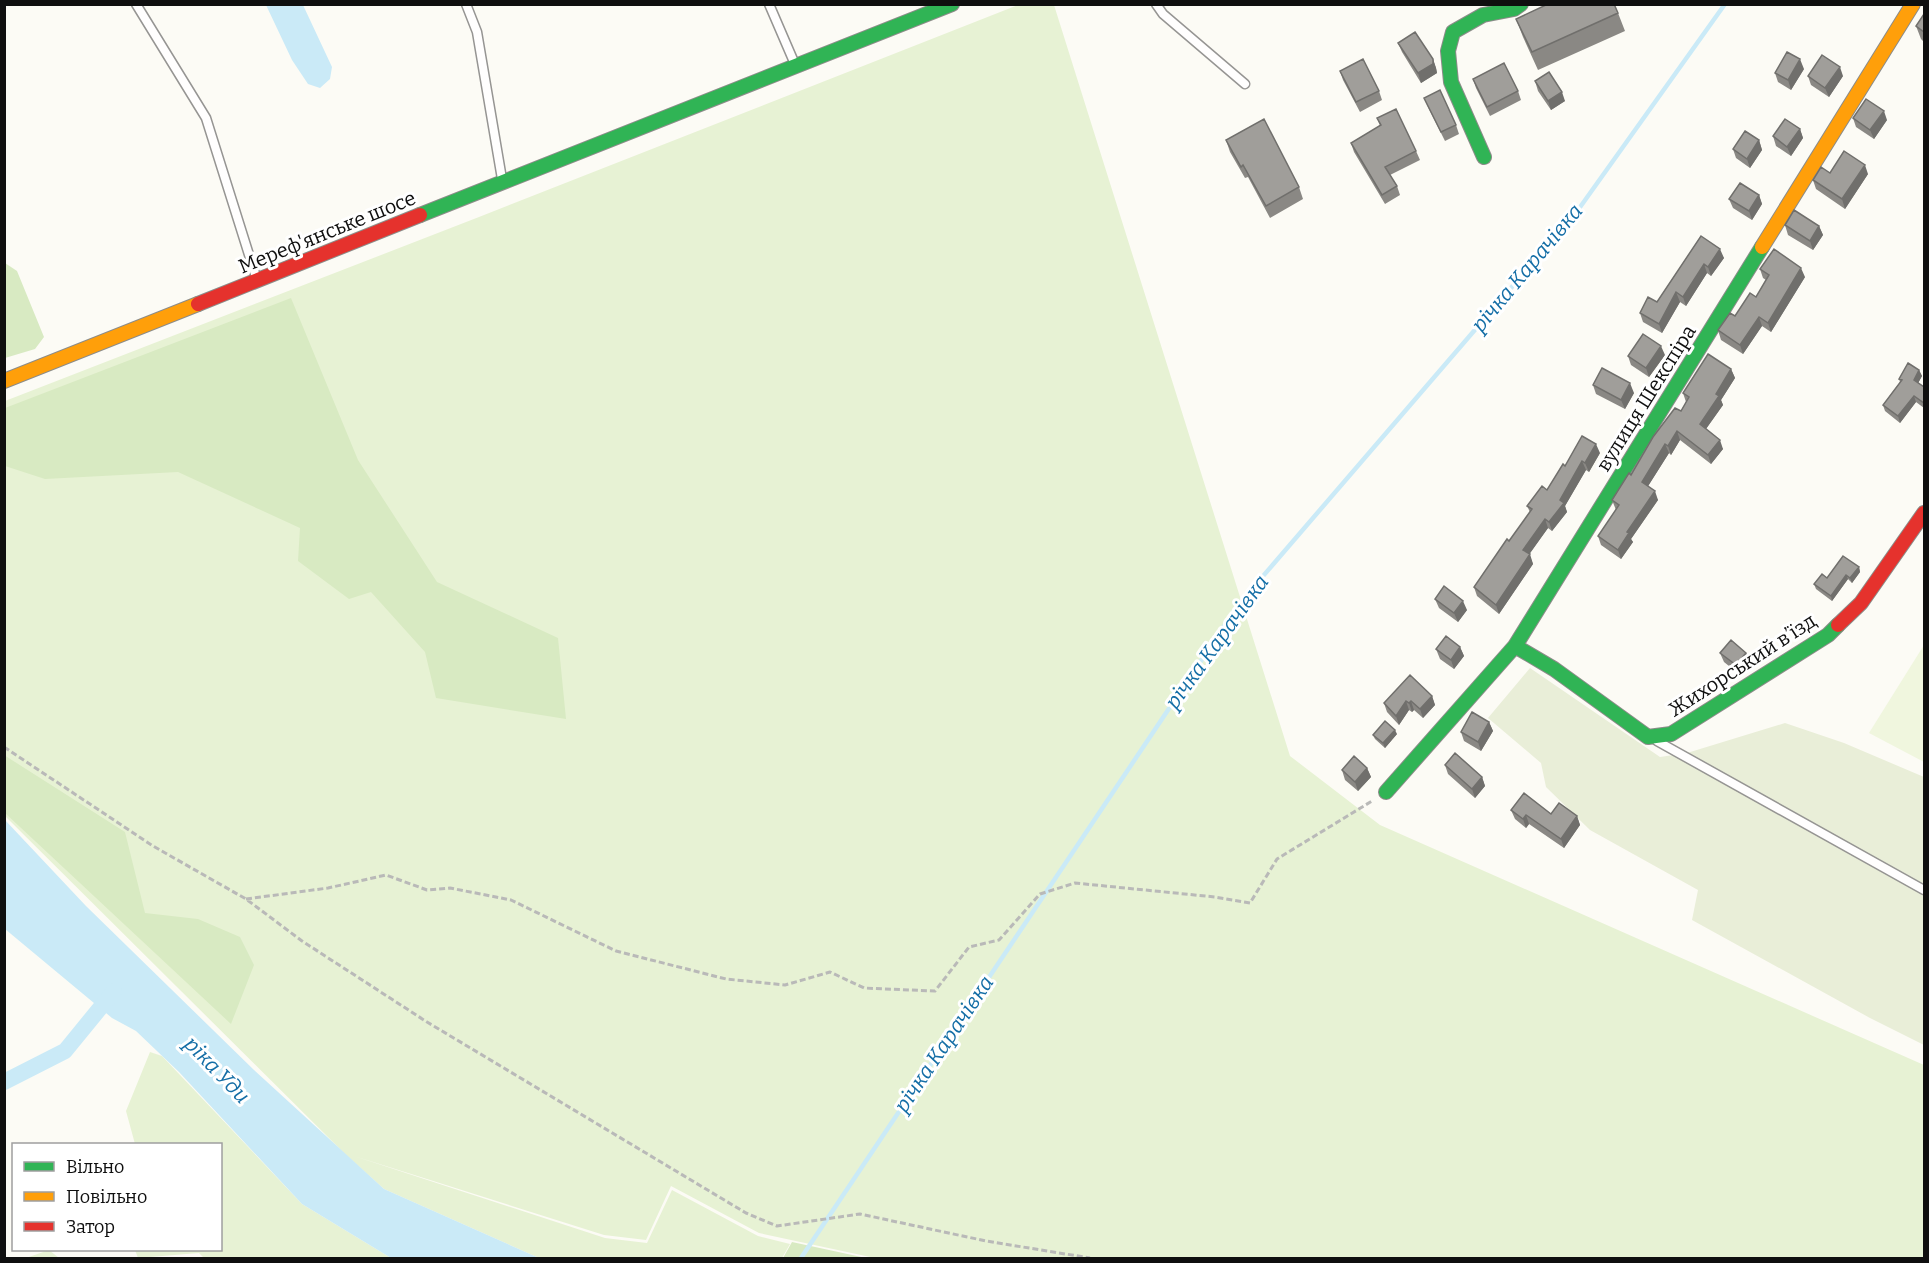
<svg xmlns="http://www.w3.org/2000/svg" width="1929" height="1263" font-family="Bitter,serif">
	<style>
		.green { fill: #e7f2d4 }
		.forest { fill: #d8eac2 }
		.cemetery { fill: #e9eed8 }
		.pitch { fill: #f0f6de }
		.water { fill: #caeaf7 }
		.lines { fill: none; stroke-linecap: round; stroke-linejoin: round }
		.stream { stroke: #caeaf7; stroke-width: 4.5 }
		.canal { stroke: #caeaf7; stroke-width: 16 }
		.lane-casing { stroke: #969593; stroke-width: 11 }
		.fast-casing { stroke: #8c8c89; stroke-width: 16 }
		.slow-casing { stroke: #8c8c89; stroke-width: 16 }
		.jam-casing { stroke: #8c8c89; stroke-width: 16 }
		.path { stroke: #b9b9b8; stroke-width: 3; stroke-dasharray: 6 3; stroke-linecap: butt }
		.lane { stroke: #fffefe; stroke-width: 8 }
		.fast { stroke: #30b455; stroke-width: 14 }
		.slow { stroke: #ff9f0a; stroke-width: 14 }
		.jam { stroke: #e5322d; stroke-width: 14 }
		.wall { fill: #8a8884 }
		.shaded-wall { fill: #706f6c }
		.building { fill: #a09e9a; stroke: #706f6c; stroke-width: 1.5 }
		.labels { text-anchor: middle; stroke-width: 6; stroke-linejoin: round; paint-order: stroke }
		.street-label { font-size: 20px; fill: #0f0f0f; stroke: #fff }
		.water-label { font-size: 21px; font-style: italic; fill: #146ea6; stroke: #fff }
	</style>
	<rect width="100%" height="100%" fill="#fcfbf5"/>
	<path class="green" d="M1018 5H1054L1290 756 1380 825 1924 1065V1258H875L759 1233 671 1186 646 1240 604 1235 354 1156 605 1238 647 1243 672 1190 758 1236 790 1244 782 1258H539L384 1189 345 1154 5 816V401L479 217Z
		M150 1052 162 1056 302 1204 391 1258H204L199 1253 138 1258 135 1250H220V1144H135L126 1111Z
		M49 1250 59 1258H26Z"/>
	<path class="forest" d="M5 263 17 271 44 337 35 349 5 358Z
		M291 298 358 460 437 582 558 638 566 719 436 698 425 652 371 592 349 599 298 561 300 528 178 472 45 479 5 466V408Z
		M4 755 125 832 145 913 198 919 240 937 254 965 231 1024 5 813Z
		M792 1242 866 1258H783Z"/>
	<path class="cemetery" d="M1530 668 1660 757 1687 753 1785 723 1844 743 1924 777V1045L1870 1018 1692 920 1698 890 1590 830 1546 787 1541 763 1488 718Z"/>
	<path class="pitch" d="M1924 645V762L1869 733Z"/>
	<path class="water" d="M266 5H303L332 67 330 79 320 88 308 84 292 60Z
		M5 820 86 906 254 1070 384 1189 539 1258H391L302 1204 179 1072 136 1031 112 1018 5 929Z"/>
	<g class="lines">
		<path class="stream" d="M801 1258 1239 604 1578 210 1725 4"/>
		<path class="canal" d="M4 1082 65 1051 114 991"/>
		<defs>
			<path id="lane" d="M136 4 206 118 256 277
				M466 4 477 32 502 179
				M769 4 794 62
				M1156 4 1163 14 1245 84
				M1657 741 1924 890"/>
			<path id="fast" d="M1484 157 1451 82 1448 51 1453 32 1483 15 1514 9 1521 4
				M420 215 952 4
				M1515 646 1554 669 1648 737 1671 734 1828 635 1838 625
				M1386 792 1515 646 1762 247"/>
			<path id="slow" d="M1762 247 1913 4
				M4 381 198 304"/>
			<path id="jam" d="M198 304 420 215
				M1838 625 1861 603 1924 513"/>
		</defs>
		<use href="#lane" class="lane-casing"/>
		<use href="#fast" class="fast-casing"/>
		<use href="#slow" class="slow-casing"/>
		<use href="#jam" class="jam-casing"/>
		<path class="path" d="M4 747 153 846 246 899 302 941 427 1022 746 1213 777 1226 860 1214 986 1241 1090 1258
			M246 899 328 888 386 875 427 890 450 888 511 900 616 951 726 979 785 985 830 972 864 988 935 991 969 947 999 940 1040 894 1075 883 1215 897 1250 903 1277 859 1372 801"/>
		<use href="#lane" class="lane"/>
		<use href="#fast" class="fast"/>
		<use href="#slow" class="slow"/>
		<use href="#jam" class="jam"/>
	</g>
	<path class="wall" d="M1618 13 1625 31 1538 70 1523 37 1516 19Z
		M1924 14V42L1921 39 1916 26Z
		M1398 43 1433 59 1436 68 1437 73 1421 83 1402 52Z
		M1804 69 1791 90 1778 82 1775 73Z
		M1340 71 1379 91 1382 100 1360 112 1343 80Z
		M1808 76H1843L1829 97 1811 85Z
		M1473 79 1518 91 1521 100 1490 116 1476 88Z
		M1535 81 1565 101 1551 110 1538 91Z
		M1424 98 1456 125 1459 134 1445 141 1428 107Z
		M1377 118 1416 151 1420 160 1390 175 1397 186 1400 195 1385 204 1354 152 1351 143 1380 126Z
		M1853 118 1887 120 1874 139 1856 127Z
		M1800 129 1803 138 1791 156 1776 146 1773 136Z
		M1226 140 1299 187 1303 199 1270 218 1248 177 1245 178 1230 152Z
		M1759 140 1762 150 1750 168 1736 158 1733 149Z
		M1830 173 1868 174 1845 209 1816 189 1813 180Z
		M1759 195 1762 204 1752 220 1733 208 1729 199Z
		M1785 225 1819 226 1823 235 1813 250 1788 235Z
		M1701 236 1724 258 1711 276 1707 273 1686 306 1680 302 1662 333 1643 322 1640 313 1657 302Z
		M1760 269 1805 277 1771 332 1762 326 1743 354 1721 340 1718 330 1756 297 1766 280 1763 278Z
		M1665 355 1649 377 1631 365 1628 356Z
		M1731 369 1735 378 1721 400 1723 405 1706 429 1723 449 1711 464 1680 440 1671 455 1669 453 1648 486 1658 500 1631 539 1633 542 1621 559 1601 545 1598 536 1616 510 1612 500 1681 411 1686 402 1683 393Z
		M1919 370 1922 376 1918 383 1924 387V408L1916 402 1900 423 1885 411 1883 405 1900 382 1899 379Z
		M1593 385 1634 393 1625 409 1596 394Z
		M1600 453 1589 472 1586 470 1565 506 1567 512 1552 531 1548 528 1529 554 1533 564 1499 614 1477 596 1474 587 1509 541 1530 512 1527 506 1547 490 1565 466Z
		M1859 567 1860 572 1852 583 1848 579 1832 601 1816 589 1814 584 1827 578Z
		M1435 599 1467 610 1458 622 1439 608Z
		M1460 647 1464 656 1454 669 1440 659 1436 649Z
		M1720 653H1746L1749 662 1739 674 1724 662Z
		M1432 696 1435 705 1423 718 1414 710 1412 712 1409 710 1399 725 1387 712 1384 703Z
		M1489 722 1493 731 1481 751 1464 741 1461 732Z
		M1397 734 1385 748 1375 739 1373 735Z
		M1445 765 1482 777 1485 786 1475 798 1448 774Z
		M1367 768 1371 777 1358 791 1345 780 1342 770Z
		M1511 810 1577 816 1580 825 1564 848 1529 824 1526 828 1515 819Z"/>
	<path class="shaded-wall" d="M1433 59 1436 68 1437 73 1421 83 1418 73Z
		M1800 59 1804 69 1791 90 1788 80Z
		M1840 67 1843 76 1829 97 1825 88Z
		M1562 92 1565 101 1551 110 1548 101Z
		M1884 111 1887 120 1874 139 1870 130Z
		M1800 129 1803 138 1791 156 1787 147Z
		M1759 140 1762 150 1750 168 1747 159Z
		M1865 165 1868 174 1845 209 1842 199Z
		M1759 195 1762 204 1752 220 1749 211Z
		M1819 226 1823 235 1813 250 1810 241Z
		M1720 249 1724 258 1711 276 1708 267Z
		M1704 264 1707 273 1686 306 1683 297Z
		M1801 268 1805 277 1771 332 1768 323Z
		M1676 292 1680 302 1662 333 1659 324Z
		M1759 317 1762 326 1743 354 1740 345Z
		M1661 346 1665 355 1649 377 1646 368Z
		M1731 369 1735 378 1721 400 1723 405 1703 433 1700 424 1716 394Z
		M1919 370 1922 376 1916 387 1914 380Z
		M1630 383 1634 393 1625 409 1621 400Z
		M1914 396 1916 402 1900 423 1898 416Z
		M1677 431 1680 440 1671 455 1668 446Z
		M1720 440 1723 449 1711 464 1708 455Z
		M1596 444 1600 453 1589 472 1585 463Z
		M1665 444 1669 453 1645 491 1642 482Z
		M1582 461 1586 470 1565 506 1567 512 1552 531 1549 522 1560 500Z
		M1655 491 1658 500 1631 539 1633 542 1621 559 1618 550 1627 532Z
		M1545 519 1548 528 1526 559 1523 550Z
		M1530 554 1533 564 1499 614 1496 605Z
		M1859 567 1860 572 1852 583 1850 578Z
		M1846 575 1848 579 1832 601 1831 596Z
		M1463 601 1467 610 1458 622 1454 613Z
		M1460 647 1464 656 1454 669 1451 660Z
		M1746 653 1749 662 1739 674 1736 665Z
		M1432 696 1435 705 1423 718 1420 709Z
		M1406 701 1409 710 1399 725 1396 716Z
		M1411 701 1414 710 1412 712 1409 703Z
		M1489 722 1493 731 1481 751 1478 742Z
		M1395 730 1397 734 1385 748 1383 743Z
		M1367 768 1371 777 1358 791 1355 782Z
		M1482 777 1485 786 1475 798 1472 789Z
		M1526 815 1529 824 1526 828 1523 819Z
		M1577 816 1580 825 1564 848 1561 839Z"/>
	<path class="building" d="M1548 4H1614L1618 13 1532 52 1516 19Z
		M1924 14V32L1916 26Z
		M1415 32 1433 59V64L1418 73 1398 43Z
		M1787 52 1800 59 1788 80 1775 73Z
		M1822 55 1840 67 1825 88 1808 76Z
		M1363 59 1379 91 1356 102 1340 71Z
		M1504 63 1518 91 1487 107 1473 79Z
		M1549 72 1562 92 1548 101 1535 81Z
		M1440 90 1456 125 1441 132 1424 98Z
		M1866 99 1884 111 1870 130 1853 118Z
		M1396 109 1416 151 1385 167 1397 186 1382 195 1351 143 1381 125 1377 118Z
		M1264 119 1299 187 1266 206 1243 165 1241 167 1226 140Z
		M1785 119 1800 129 1787 147 1773 136Z
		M1745 131 1759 140 1747 159 1733 149Z
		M1844 151 1865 165 1842 199 1813 180 1821 167 1830 173Z
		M1740 183 1759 195 1749 211 1729 199Z
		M1794 210 1819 226 1810 241 1785 225Z
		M1701 236 1720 249 1708 267 1704 264 1683 297 1676 292 1659 324 1640 313 1648 297 1657 302Z
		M1774 249 1801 268 1768 323 1759 317 1740 345 1718 330 1730 313 1735 316 1750 293 1756 297 1769 275 1760 269Z
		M1643 334 1661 346 1646 368 1628 356Z
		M1708 354 1731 369 1716 394 1719 396 1700 424 1720 440 1708 455 1677 431 1668 446 1665 444 1642 482 1655 491 1627 532 1629 533 1618 550 1598 536 1619 505 1612 500 1629 473 1631 475 1653 437 1675 408 1681 411 1689 397 1683 393Z
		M1908 363 1919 370 1914 380 1924 387V403L1914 396 1898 416 1883 405 1902 380 1899 379Z
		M1602 368 1630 383 1621 400 1593 385Z
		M1582 436 1596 444 1585 463 1582 461 1560 500 1564 503 1549 522 1545 519 1523 550 1530 554 1496 605 1474 587 1507 539 1509 541 1532 509 1527 506 1542 486 1547 490 1563 464 1565 466Z
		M1843 556 1859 567 1850 578 1846 575 1831 596 1814 584 1822 574 1827 578Z
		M1444 586 1463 601 1454 613 1435 599Z
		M1446 636 1460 647 1451 660 1436 649Z
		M1731 640 1746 653 1736 665 1720 653Z
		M1410 675 1432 696 1420 709 1411 701 1409 703 1406 701 1396 716 1384 703Z
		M1472 712 1489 722 1478 742 1461 732Z
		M1385 721 1395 730 1383 743 1373 735Z
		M1455 753 1482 777 1472 789 1445 765Z
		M1354 756 1367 768 1355 782 1342 770Z
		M1524 793 1551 814 1559 803 1577 816 1561 839 1526 815 1523 819 1511 810Z"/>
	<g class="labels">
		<g class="street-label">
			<text transform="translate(327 232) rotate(-22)" y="7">Мереф'янське шосе</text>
			<text transform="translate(1646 398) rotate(-58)" y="7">вулиця Шекспіра</text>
			<text transform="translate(1742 665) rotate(-33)" y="7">Жихорський в’їзд</text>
		</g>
		<g class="water-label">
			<text transform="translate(1527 268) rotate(-50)" y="7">річка Карачівка</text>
			<text transform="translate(1217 642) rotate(-54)" y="7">річка Карачівка</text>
			<text transform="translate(944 1044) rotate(-56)" y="7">річка Карачівка</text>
			<text transform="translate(217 1070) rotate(46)" y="7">ріка Уди</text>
		</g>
	</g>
	<rect width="1929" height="1263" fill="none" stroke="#0f0f0f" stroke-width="12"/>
	<rect x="12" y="1143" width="210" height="108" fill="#ffffff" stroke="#9f9f9f" stroke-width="1.5"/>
	<rect x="24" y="1162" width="30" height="9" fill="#30b455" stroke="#9f9f9f" stroke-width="1.5"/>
	<text x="66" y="1173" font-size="18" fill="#0f0f0f">Вільно</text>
	<rect x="24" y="1192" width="30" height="9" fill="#ff9f0a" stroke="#9f9f9f" stroke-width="1.5"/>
	<text x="66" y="1203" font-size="18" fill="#0f0f0f">Повільно</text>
	<rect x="24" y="1222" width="30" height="9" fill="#e5322d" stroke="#9f9f9f" stroke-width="1.5"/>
	<text x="66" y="1233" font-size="18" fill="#0f0f0f">Затор</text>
</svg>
